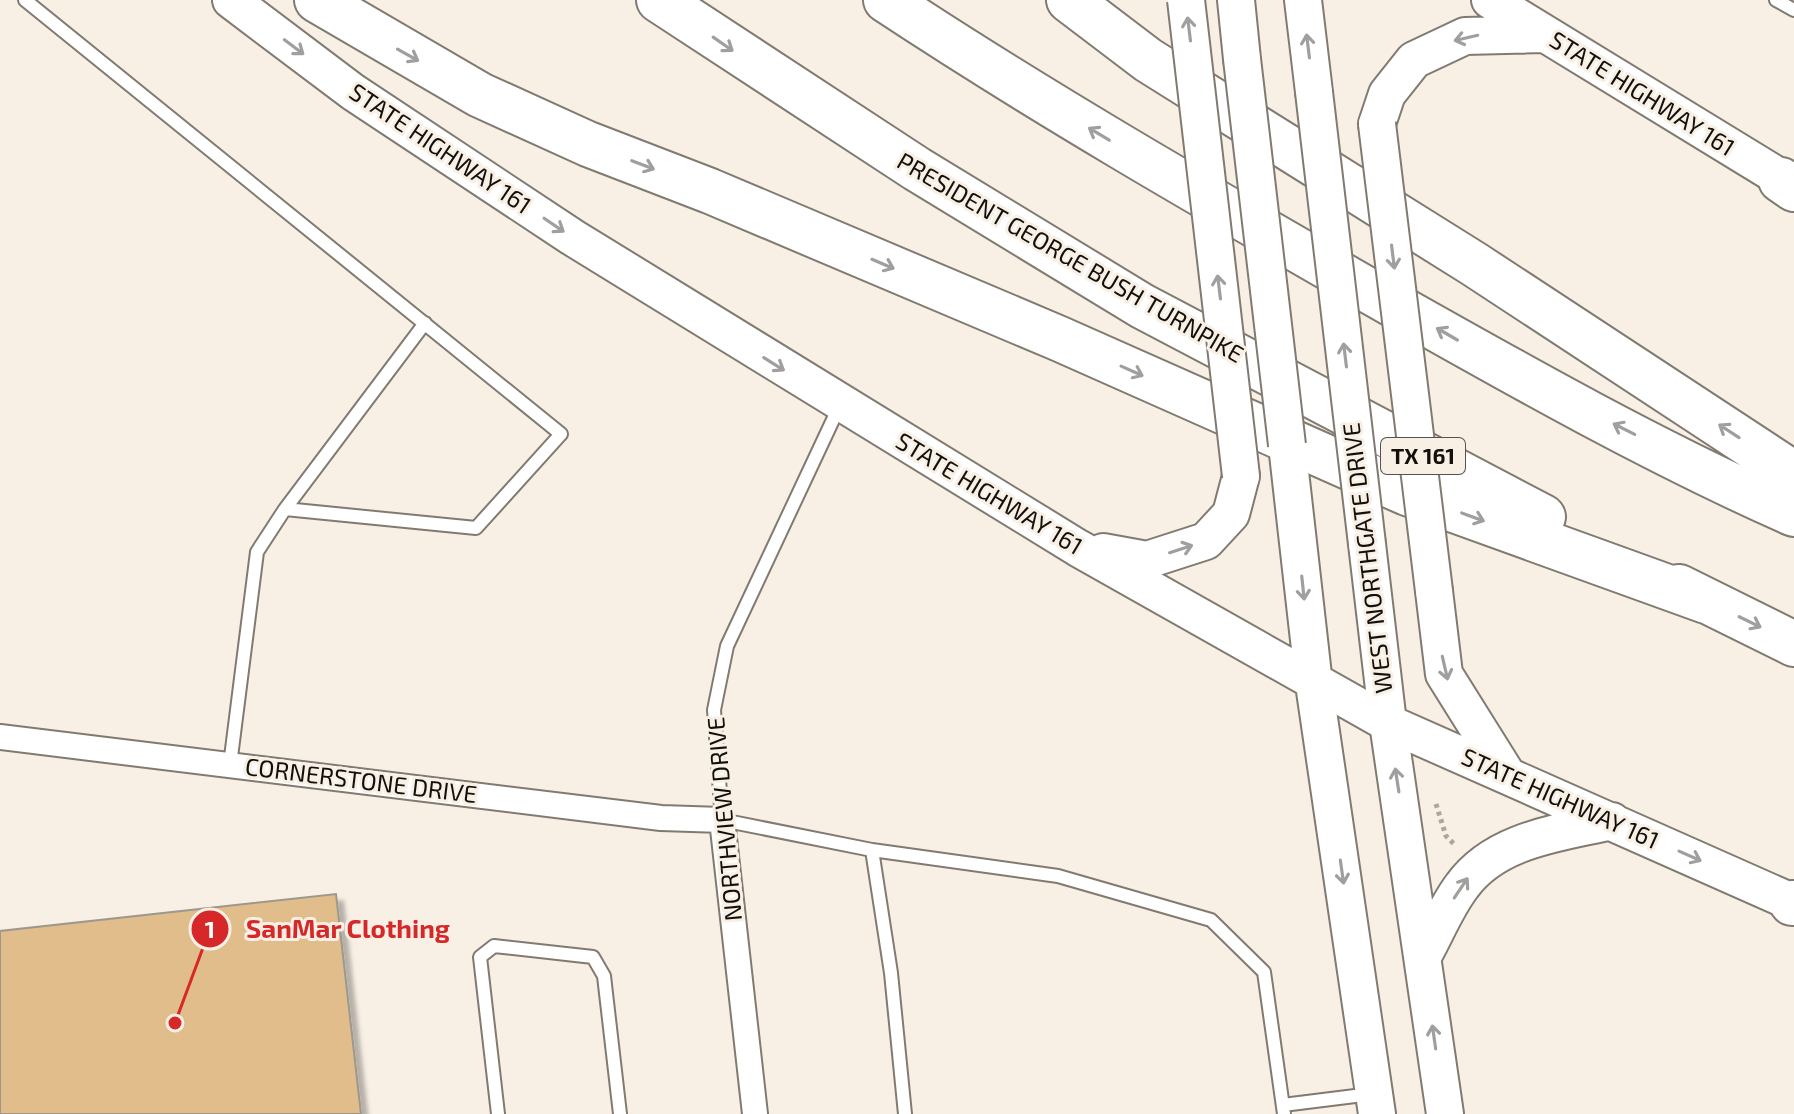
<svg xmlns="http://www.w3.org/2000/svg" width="1794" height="1114" font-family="'Exo 2',sans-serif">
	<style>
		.building { fill: #e0bd8a; stroke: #9e978d; stroke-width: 2; filter: url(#shadow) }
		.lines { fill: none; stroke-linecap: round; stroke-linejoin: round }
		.service-casing { stroke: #817a70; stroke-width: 16 }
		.minor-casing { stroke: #817a70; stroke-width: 28 }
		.secondary-casing { stroke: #817a70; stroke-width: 40 }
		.motorway-casing { stroke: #817a70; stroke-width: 48 }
		.path { stroke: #aca69d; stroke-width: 5; stroke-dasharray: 4 4; stroke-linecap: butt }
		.service { stroke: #fff; stroke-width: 12 }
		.minor { stroke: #fff; stroke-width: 24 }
		.secondary { stroke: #fff; stroke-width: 36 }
		.motorway { stroke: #fff; stroke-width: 44 }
		.secondary-bridge-casing { stroke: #817a70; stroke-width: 40; stroke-linecap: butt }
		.secondary-bridge { stroke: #fff; stroke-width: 36 }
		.oneway { stroke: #a09f9e }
		.labels { text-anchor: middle; stroke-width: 6; stroke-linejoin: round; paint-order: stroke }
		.shield { fill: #f8f0e5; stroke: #57524d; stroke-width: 2 }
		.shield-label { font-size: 22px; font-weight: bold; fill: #120f0c }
		.street-label { font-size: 24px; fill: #120f0c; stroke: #f8f0e5 }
		.leader { fill: none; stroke: #d62828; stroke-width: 3 }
		.callout-dot { fill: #d62828; stroke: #f8f0e5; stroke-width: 3 }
		.mark-label { font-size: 24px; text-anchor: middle; font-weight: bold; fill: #fff }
		.callout-label { font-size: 26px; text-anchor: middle; font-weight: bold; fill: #d62828; stroke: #f8f0e5; stroke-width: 6; stroke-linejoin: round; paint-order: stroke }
	</style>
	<defs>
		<filter id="shadow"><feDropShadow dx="7" dy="7" stdDeviation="2" flood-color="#0004"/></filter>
	</defs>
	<rect width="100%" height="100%" fill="#f8f0e5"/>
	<path class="building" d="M336 894 361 1114H0V931Z"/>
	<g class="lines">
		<defs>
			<path id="service" d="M25 0 561 434 476 528 285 509 257 552 230 765
				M1776 0 1794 10
				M839 407 727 646 714 710 722 820 872 850 1058 876 1211 920 1264 972 1284 1114
				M285 509 425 323
				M872 850 891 973 905 1114
				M1283 1105 1371 1094
				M498 1114 480 957 494 946 593 957 604 976 620 1114"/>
			<path id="minor" d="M0 737 661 818 722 820 755 1114"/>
			<path id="secondary" d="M231 0 353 92 572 237 1078 548 1388 723 1794 903
				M1236 0 1242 59
				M1303 0 1314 92
				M1490 0 1794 186
				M1377 124 1387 94 1414 60 1465 36 1543 34
				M1287 445 1314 684 1377 1114
				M1367 544 1388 723 1445 1114
				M1103 552 1147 560 1206 541 1231 514 1241 476
				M1434 591 1444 674 1506 773
				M1423 956C1436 933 1446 907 1462 886 1496 839 1560 833 1612 821"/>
			<path id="motorway" d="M317 0 480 95 588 144 710 191 1060 339 1407 493 1706 601
				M659 0 917 169 1142 306 1543 517
				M886 0C1042 103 1202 195 1364 288 1504 367 1647 449 1794 514
				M1069 0 1148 60 1474 264 1794 474
				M1781 180 1794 189
				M1679 587 1794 644
				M1792 903H1794"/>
		</defs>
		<use href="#service" class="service-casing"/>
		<use href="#minor" class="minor-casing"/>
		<use href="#secondary" class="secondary-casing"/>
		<use href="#motorway" class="motorway-casing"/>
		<path class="path" d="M1436 804 1446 836 1455 845"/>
		<use href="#service" class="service"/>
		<use href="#minor" class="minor"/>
		<use href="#secondary" class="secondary"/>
		<use href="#motorway" class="motorway"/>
		<defs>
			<path id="secondary-bridge" d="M1186 0 1241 476
				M1242 59 1287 445
				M1314 92 1367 544
				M1377 124 1434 591"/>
		</defs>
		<use href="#secondary-bridge" class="secondary-bridge-casing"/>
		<use href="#secondary-bridge" class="secondary-bridge"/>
	</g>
	<defs><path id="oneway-shaft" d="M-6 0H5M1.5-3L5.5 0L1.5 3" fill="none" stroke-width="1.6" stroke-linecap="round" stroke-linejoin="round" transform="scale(2)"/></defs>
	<g class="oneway">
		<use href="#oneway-shaft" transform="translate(1189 29) rotate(-97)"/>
		<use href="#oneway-shaft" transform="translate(1466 38) rotate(167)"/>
		<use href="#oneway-shaft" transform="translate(723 44) rotate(35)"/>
		<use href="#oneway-shaft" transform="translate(1308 46) rotate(-97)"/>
		<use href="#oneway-shaft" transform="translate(294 47) rotate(37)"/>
		<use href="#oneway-shaft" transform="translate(408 55) rotate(29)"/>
		<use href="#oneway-shaft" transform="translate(1099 134) rotate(-149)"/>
		<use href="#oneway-shaft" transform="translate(643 165) rotate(21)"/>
		<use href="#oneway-shaft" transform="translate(554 225) rotate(34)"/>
		<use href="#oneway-shaft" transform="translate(1393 257) rotate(83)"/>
		<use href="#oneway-shaft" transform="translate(883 264) rotate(23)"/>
		<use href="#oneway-shaft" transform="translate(1219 287) rotate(-97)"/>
		<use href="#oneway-shaft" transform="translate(1447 334) rotate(-150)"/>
		<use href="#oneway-shaft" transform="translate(1345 355) rotate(-97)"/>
		<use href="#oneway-shaft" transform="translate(774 364) rotate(32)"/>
		<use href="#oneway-shaft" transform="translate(1132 371) rotate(24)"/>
		<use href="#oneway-shaft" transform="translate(1624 429) rotate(-153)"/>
		<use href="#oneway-shaft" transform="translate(1729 431) rotate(-147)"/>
		<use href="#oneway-shaft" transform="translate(1473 517) rotate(20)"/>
		<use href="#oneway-shaft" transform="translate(1181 549) rotate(-18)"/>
		<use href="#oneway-shaft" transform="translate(1303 588) rotate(84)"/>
		<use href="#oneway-shaft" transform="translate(1750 622) rotate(26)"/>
		<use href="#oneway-shaft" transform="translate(1445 668) rotate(77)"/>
		<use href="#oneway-shaft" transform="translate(1397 780) rotate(-99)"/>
		<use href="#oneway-shaft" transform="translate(1690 856) rotate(24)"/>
		<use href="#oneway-shaft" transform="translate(1342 872) rotate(82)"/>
		<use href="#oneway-shaft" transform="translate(1461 888) rotate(-56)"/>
		<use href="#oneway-shaft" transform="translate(1434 1037) rotate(-98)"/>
	</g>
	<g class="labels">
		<rect class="shield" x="1381" y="438" width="84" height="36" rx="6"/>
		<g class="shield-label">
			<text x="1423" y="464">TX 161</text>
		</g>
		<g class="street-label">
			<text transform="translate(1642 94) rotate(32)" y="8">STATE HIGHWAY 161</text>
			<text transform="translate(440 149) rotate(34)" y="8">STATE HIGHWAY 161</text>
			<text transform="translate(1070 258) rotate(30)" y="8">PRESIDENT GEORGE BUSH TURNPIKE</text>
			<text transform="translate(989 494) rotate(31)" y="8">STATE HIGHWAY 161</text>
			<text transform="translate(1368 558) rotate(-97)" y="8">WEST NORTHGATE DRIVE</text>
			<text transform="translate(361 781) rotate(7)" y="8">CORNERSTONE DRIVE</text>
			<text transform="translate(1560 799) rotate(24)" y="8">STATE HIGHWAY 161</text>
			<text transform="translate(725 819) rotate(-95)" y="8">NORTHVIEW DRIVE</text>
		</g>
	</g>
	<path class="leader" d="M175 1023L210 929"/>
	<g class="callout-dot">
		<circle cx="175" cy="1023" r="8"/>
		<circle cx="210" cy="929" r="20"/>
	</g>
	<g class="mark-label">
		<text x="210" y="938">1</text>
	</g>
	<g class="callout-label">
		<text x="348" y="938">SanMar Clothing</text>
	</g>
</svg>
